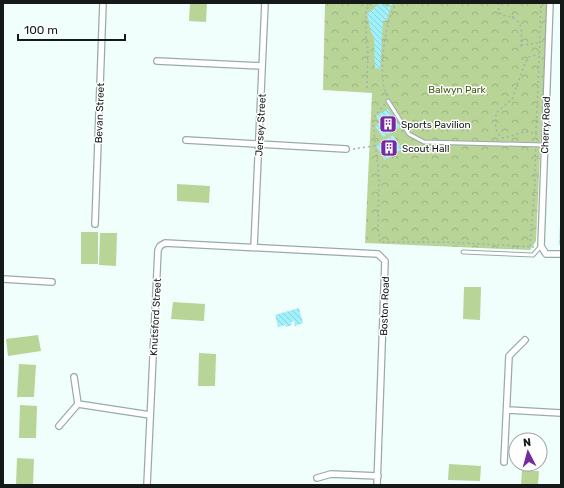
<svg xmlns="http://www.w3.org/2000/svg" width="564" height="488" font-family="Rubik,sans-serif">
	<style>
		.grass { fill: #b8d497 }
		.park { fill: url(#park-crowns) }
		.building { fill: url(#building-back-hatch) }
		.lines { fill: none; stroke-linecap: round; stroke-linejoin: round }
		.lane-casing { stroke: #9aaba7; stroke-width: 5 }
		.street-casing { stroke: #9aaba7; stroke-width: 8 }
		.path { stroke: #a5b0ad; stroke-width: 1.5; stroke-dasharray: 2 3; stroke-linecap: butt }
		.lane { stroke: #fff; stroke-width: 3 }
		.street { stroke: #fff; stroke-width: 5.5 }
		.labels { text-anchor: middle; stroke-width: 3; stroke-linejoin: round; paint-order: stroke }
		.park-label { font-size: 10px; fill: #405b11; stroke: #fff }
		.street-label { font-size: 10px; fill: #141a18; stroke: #fff }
		.poi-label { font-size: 10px; fill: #141a18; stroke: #fff; text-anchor: start }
	</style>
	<defs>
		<pattern id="park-crowns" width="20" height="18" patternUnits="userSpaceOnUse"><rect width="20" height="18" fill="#b8d497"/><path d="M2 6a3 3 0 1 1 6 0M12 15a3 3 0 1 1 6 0" fill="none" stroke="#9db581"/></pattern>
		<pattern id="building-back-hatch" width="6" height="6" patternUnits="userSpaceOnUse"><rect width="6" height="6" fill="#a1f1fc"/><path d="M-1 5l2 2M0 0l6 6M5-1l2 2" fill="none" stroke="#8aced7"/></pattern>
	</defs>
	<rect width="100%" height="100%" fill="#f1fffc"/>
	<path class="grass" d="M190 3H207L206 22 189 21Z
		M177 184 210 186 209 203 177 201Z
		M81 232H98V264H81Z
		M100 233H117L116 266 99 265Z
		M464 287H481L480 320 463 319Z
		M173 302 205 304 204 321 171 319Z
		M38 335 41 351 8 356 6 339Z
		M199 353 216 354 215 386H198Z
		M19 364 36 365 34 397H17Z
		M20 405 37 406 36 438H19Z
		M17 458 34 459 33 485H16Z
		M449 464 481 466 480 481 448 480Z
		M522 470 539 471 538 485H521Z"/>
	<path class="park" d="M325 3H547L536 241 530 250 365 243 372 93 323 90Z"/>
	<path class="building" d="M380 3 388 7 390 3 392 4 386 21H383L380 69 375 68 374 37 371 32 367 14Z
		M388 109 400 127 383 137 375 126 380 122 376 116Z
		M393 135 402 149 385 160 376 146Z
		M560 222H561V245H559Z
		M299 308 303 323 295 326 294 321 291 322 292 325 286 327 285 325 278 327 275 315Z"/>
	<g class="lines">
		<defs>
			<path id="lane" d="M388 101 409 134 424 142 544 145
				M463 252 533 255 541 246"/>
			<path id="street" d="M550 3 541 246 546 254H561
				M157 61 262 66
				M186 140 346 149
				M95 224 103 3
				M254 247 265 3
				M3 279 52 282
				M74 377 78 404 150 415
				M507 410 561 413
				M59 426 78 404
				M504 462 509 356 525 340
				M317 478 331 474 378 476
				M147 485 158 250 160 246 165 243 378 254 385 261 377 485"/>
		</defs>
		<use href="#lane" class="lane-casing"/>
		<use href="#street" class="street-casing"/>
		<path class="path" d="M498 3 499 13C506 17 509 16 515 19 524 23 521 39 521 47
			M513 18 514 9
			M521 45 539 43
			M367 88 368 48 366 44V10L370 5 373 3
			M387 96C386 92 383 86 383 81 381 59 385 22 396 3
			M385 104 374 117 373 123 379 177 378 228 380 242H447L534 247
			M536 133 539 62 541 3
			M537 140 536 133 525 132 503 138C493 132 496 123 496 113L512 99 525 63 529 57 539 54
			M353 149 374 146
			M530 246 535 183C534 176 535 170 535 163 536 157 534 155 536 149"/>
		<use href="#lane" class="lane"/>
		<use href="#street" class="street"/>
	</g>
	<defs>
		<symbol id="building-square" viewBox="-11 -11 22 22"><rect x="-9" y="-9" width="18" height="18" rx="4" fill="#752a9d" stroke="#fff"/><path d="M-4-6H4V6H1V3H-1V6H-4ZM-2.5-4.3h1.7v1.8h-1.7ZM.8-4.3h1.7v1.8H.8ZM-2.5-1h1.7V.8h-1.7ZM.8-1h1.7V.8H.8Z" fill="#fff"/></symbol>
	</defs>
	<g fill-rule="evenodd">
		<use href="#building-square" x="378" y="114" width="20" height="20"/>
		<use href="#building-square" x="379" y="138" width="20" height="20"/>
	</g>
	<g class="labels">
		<g class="park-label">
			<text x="457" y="93">Balwyn Park</text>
		</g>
		<g class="street-label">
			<text transform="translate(99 113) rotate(-88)" y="4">Bevan Street</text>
			<text transform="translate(260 125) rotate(-87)" y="4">Jersey Street</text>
			<text transform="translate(545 125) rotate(-88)" y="4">Cherry Road</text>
			<text transform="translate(384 306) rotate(-88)" y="4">Boston Road</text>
			<text transform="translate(155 317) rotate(-87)" y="4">Knutsford Street</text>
		</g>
		<g class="poi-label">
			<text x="401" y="128">Sports Pavilion</text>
			<text x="402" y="152">Scout Hall</text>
		</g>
	</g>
	<rect width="564" height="488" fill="none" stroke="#141a18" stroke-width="8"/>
	<g transform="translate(528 452) rotate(354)"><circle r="19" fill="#ffffff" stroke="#a1a3a3"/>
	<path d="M0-3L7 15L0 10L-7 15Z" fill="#752a9d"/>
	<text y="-6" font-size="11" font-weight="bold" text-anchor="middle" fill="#141a18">N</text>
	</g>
	<path d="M18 34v6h107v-6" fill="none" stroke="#141a18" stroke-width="2"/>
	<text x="24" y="34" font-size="12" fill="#141a18" stroke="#ffffff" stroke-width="3" paint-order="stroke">100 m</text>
</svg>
